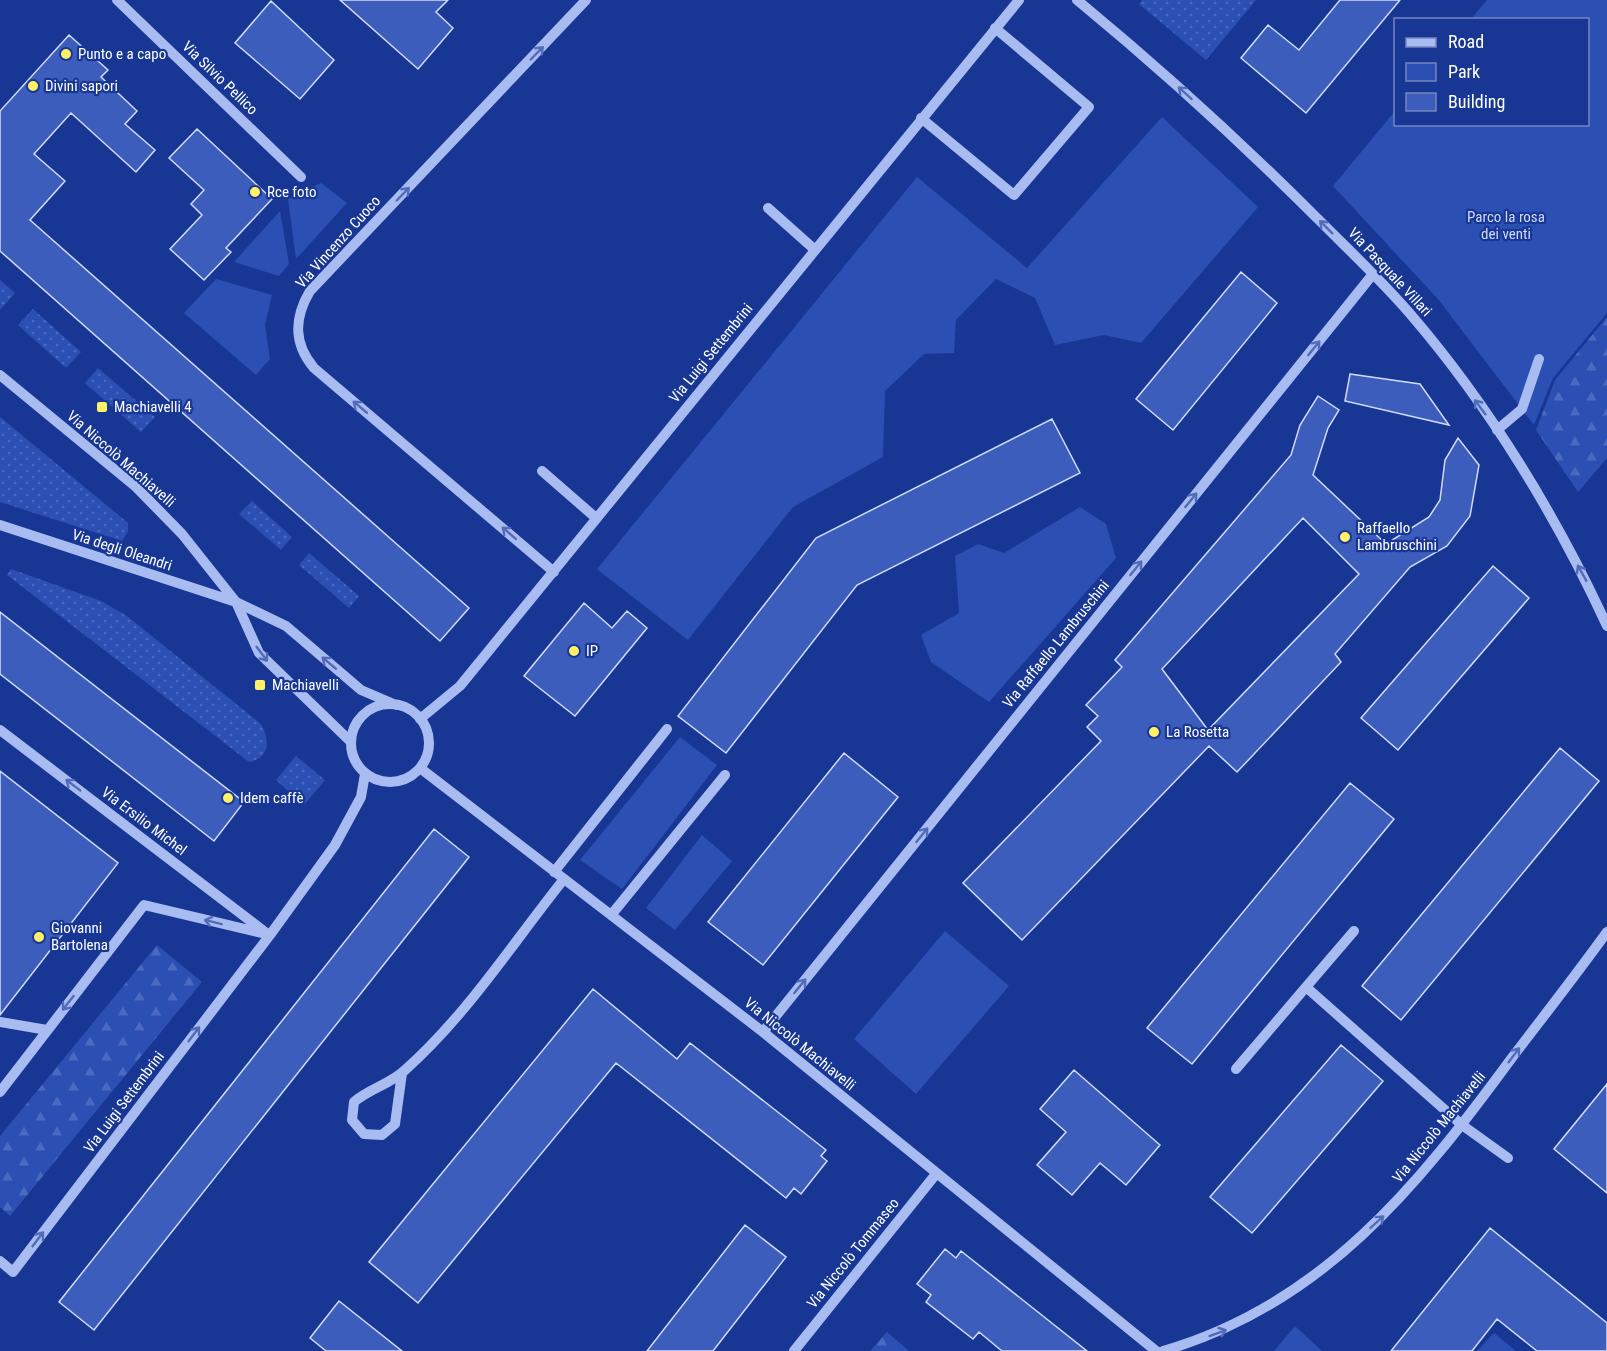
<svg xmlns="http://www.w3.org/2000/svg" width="1607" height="1351" font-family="'Roboto Condensed',sans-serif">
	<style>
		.green { fill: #2b4fb3 }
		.forest { fill: url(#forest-firs) }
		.garden { fill: url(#garden-dots) }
		.building { fill: #3c5dbb; stroke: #d0dbfc; stroke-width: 1.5; fill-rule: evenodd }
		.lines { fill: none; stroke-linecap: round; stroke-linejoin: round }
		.minor { stroke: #a9bcf1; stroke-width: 10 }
		.oneway { stroke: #526cba }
		.poi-dot { fill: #fff068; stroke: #183795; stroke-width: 2 }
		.labels { text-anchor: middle; stroke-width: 4.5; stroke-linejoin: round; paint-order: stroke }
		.poi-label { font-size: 15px; fill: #fff; stroke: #183795; text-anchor: start }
		.street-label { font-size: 15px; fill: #fff; stroke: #183795 }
		.park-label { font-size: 15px; fill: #d0dbfc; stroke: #183795 }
	</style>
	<defs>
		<pattern id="forest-firs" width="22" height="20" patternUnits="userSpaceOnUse" patternTransform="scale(1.5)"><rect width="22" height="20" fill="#2b4fb3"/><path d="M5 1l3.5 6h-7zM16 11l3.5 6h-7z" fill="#4b69be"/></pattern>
		<pattern id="garden-dots" width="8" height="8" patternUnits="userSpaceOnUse" patternTransform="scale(1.5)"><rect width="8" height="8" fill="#2b4fb3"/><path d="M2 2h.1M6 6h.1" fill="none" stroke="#4b69be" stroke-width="1.8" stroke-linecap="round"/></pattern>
	</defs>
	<rect width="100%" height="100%" fill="#183795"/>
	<path class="green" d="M1487 0H1607V313L1553 378 1534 425 1438 299 1333 186 1395 111 1396 124H1588V20L1471 19Z
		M1162 117 1258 207 1141 343 1104 335 1055 345 1035 298 996 279 956 320 954 353 924 354 885 391 883 457 793 507 688 640 597 569 917 177 1027 268Z
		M321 183 347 203 296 259 288 199Z
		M280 211 289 264 279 276 234 262Z
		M216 279 272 295 265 325 270 359 256 375 184 313Z
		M1080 507 1106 524 1116 558 989 702 931 662 921 635 959 613 955 556 978 544 1004 553Z
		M680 737 717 765 622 889 580 860Z
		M702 835 732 861 675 930 646 908Z
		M945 931 1009 986 916 1094 854 1039Z
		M1295 1326 1322 1351H1274Z
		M1494 1333 1516 1351H1477Z"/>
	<path class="forest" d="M1607 317V458L1578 492 1536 430 1555 380Z
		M157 945 202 982 10 1216 0 1207V1136Z
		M887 1332 909 1351H870Z"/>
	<path class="garden" d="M1142 0H1256L1206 60 1139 4Z
		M0 280 15 293 0 310Z
		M33 309 81 352 66 368 18 325Z
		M98 368 155 417 141 432 85 383Z
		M0 417 128 523V531L122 541 0 502Z
		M252 501 292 537 281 550 239 514Z
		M309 553 359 596 349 608 299 565Z
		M11 569 101 601 127 616 261 724C270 740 270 758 249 762L7 575Z
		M296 756 325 780 304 805 276 780Z"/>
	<path class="building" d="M340 0H448L436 12 453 28 418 69Z
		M1340 0H1400L1306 113 1241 58 1268 25 1299 50Z
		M271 1 334 60 300 99 235 43Z
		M69 35 108 70 101 77 137 111 125 124 155 150 136 172 71 113 34 154 65 181 30 220 469 608 440 641 0 251V111Z
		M197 129 272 199 226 248 231 252 204 280 170 249 202 215 191 204 204 190 169 158Z
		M1241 272 1277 303 1173 430 1136 399Z
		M1350 374 1420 384 1449 425 1345 401Z
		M1318 396 1339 410 1328 428 1313 475 1386 544 1429 517 1440 500 1445 460 1458 438 1479 465 1470 516 1447 546 1410 567 1335 654 1341 662 1237 772 1209 746 1022 940 963 883 1101 741 1087 727 1098 716 1086 705 1122 667 1115 660 1291 455 1300 425ZM1303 518 1359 574 1208 730 1162 669Z
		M1052 419 1080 473 857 585 726 753 678 716 816 538Z
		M1493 566 1529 598 1398 750 1361 718Z
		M584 603 612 628 627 611 647 628 575 716 524 676Z
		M0 612 244 802 214 841 0 674Z
		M1560 748 1599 781 1401 1020 1362 986Z
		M844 753 898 797 763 965 708 922Z
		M0 771 118 863 0 1015Z
		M1350 783 1394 819 1192 1064 1147 1028Z
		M434 829 469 857 94 1330 59 1302Z
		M593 989 677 1059 690 1043 826 1150 821 1156 827 1161 801 1194 794 1188 786 1198 616 1063 418 1303 369 1262Z
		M1341 1045 1383 1081 1252 1233 1210 1197Z
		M1074 1070 1160 1145 1126 1185 1100 1163 1072 1195 1037 1165 1066 1132 1040 1109Z
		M1607 1084V1193L1554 1149Z
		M745 1225 786 1257 713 1351H647Z
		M1490 1228 1607 1323V1351H1537L1497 1319 1472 1351H1391Z
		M945 1249 956 1258 961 1251 1087 1351H1002L979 1332 973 1339 926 1302 931 1295 917 1284Z
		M339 1301 402 1351H326L310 1338Z"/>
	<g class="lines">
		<path class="minor" d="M117 0 301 177
			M1077 0C1162 70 1243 144 1321 222 1352 253 1384 283 1412 316 1490 407 1557 517 1607 626
			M921 118 1014 195 1089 107 995 28
			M768 208 814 249
			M0 375 136 487 182 534 236 602 259 653 351 742
			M1497 430 1522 409 1539 359
			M542 471 596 518
			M0 525 236 602 286 626 361 690 396 705
			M554 572 314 368C293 343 294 318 310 291L586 0
			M351 743a39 39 0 1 1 78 0a39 39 0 1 1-78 0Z
			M420 719 460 686 1019 0
			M0 730 265 932
			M420 768 763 1032 1156 1351
			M554 872 667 729
			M612 914 725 775
			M1354 931 1306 987 1462 1125 1508 1158
			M0 1022 47 1030
			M763 1032 1373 274
			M1236 1069 1306 987
			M402 1073 395 1124 382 1135 364 1134 352 1120 354 1102C369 1089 390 1084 404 1071 467 1015 512 944 564 879
			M0 1092 144 905 270 935
			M0 1261 13 1272 270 935 335 845 361 797 365 774
			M794 1351 936 1174
			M1163 1351C1322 1305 1417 1187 1511 1059 1543 1017 1576 975 1607 932"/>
	</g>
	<defs><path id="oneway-shaft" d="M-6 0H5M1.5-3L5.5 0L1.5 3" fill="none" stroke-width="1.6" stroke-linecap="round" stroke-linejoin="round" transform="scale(1.5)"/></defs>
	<g class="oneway">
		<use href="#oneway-shaft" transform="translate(537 53) rotate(-46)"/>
		<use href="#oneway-shaft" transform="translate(1185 93) rotate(-138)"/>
		<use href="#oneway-shaft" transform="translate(403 194) rotate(-46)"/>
		<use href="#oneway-shaft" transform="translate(1326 227) rotate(-135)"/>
		<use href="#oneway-shaft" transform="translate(1314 348) rotate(-51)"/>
		<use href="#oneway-shaft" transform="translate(360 407) rotate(-140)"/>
		<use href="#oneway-shaft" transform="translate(1480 407) rotate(-127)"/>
		<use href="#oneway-shaft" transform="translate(1191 500) rotate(-51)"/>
		<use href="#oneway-shaft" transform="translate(509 533) rotate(-139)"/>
		<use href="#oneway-shaft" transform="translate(1136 568) rotate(-51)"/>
		<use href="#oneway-shaft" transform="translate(1582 573) rotate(-119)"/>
		<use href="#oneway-shaft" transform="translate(262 654) rotate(53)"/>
		<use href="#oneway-shaft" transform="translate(329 663) rotate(-140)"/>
		<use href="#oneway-shaft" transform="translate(73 785) rotate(-143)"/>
		<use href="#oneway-shaft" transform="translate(922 835) rotate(-51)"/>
		<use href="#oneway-shaft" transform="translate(213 922) rotate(-166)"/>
		<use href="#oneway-shaft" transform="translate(800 986) rotate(-51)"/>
		<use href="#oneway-shaft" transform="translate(68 1003) rotate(128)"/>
		<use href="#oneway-shaft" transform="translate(194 1034) rotate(-53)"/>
		<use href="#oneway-shaft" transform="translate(1514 1055) rotate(-53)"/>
		<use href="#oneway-shaft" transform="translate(1377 1222) rotate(-42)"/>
		<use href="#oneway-shaft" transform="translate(38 1239) rotate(-53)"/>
		<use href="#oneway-shaft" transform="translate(1218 1333) rotate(-20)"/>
	</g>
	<g class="poi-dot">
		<circle cx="66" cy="54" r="6"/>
		<circle cx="33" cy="86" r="6"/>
		<circle cx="255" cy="192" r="6"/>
		<rect x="96" y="401" width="12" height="12" rx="3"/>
		<circle cx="1345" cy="537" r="6"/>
		<circle cx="574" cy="651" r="6"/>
		<rect x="254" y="679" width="12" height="12" rx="3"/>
		<circle cx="1154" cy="732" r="6"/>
		<circle cx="228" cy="798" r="6"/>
		<circle cx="39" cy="937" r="6"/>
	</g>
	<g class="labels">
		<g class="poi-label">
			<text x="78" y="59">Punto e a capo</text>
			<text x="45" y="91">Divini sapori</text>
			<text x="267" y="197">Rce foto</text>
			<text x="114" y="412">Machiavelli 4</text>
			<text x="1357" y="533">Raffaello<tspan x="1357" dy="17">Lambruschini</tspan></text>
			<text x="586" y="656">IP</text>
			<text x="272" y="690">Machiavelli</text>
			<text x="1166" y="737">La Rosetta</text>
			<text x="240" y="803">Idem caffè</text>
			<text x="51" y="933">Giovanni<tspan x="51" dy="17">Bartolena</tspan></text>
		</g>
		<g class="street-label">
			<text transform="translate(220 78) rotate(44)" y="5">Via Silvio Pellico</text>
			<text transform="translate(338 242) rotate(-48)" y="5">Via Vincenzo Cuoco</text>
			<text transform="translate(1390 272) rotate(47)" y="5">Via Pasquale Villari</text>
			<text transform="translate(711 353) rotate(-51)" y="5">Via Luigi Settembrini</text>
			<text transform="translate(121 459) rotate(41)" y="5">Via Niccolò Machiavelli</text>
			<text transform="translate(122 550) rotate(18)" y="5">Via degli Oleandri</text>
			<text transform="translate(1056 644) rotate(-51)" y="5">Via Raffaello Lambruschini</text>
			<text transform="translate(144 821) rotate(37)" y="5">Via Ersilio Michel</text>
			<text transform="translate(800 1044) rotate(39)" y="5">Via Niccolò Machiavelli</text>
			<text transform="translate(124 1102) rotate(-53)" y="5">Via Luigi Settembrini</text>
			<text transform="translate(1439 1127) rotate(-51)" y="5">Via Niccolò Machiavelli</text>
			<text transform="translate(853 1253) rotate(-51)" y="5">Via Niccolò Tommaseo</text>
		</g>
		<g class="park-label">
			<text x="1506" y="222">Parco la rosa<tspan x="1506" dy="17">dei venti</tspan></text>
		</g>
	</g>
	<rect x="1394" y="18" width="195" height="108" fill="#183795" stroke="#7487bf" stroke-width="1.5"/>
	<rect x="1406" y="38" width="30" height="9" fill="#a9bcf1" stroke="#7487bf" stroke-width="1.5"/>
	<text x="1448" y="48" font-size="18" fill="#ffffff">Road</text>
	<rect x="1406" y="63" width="30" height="18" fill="#2b4fb3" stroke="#7487bf" stroke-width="1.5"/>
	<text x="1448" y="78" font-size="18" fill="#ffffff">Park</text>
	<rect x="1406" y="93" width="30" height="18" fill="#3c5dbb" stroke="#7487bf" stroke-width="1.5"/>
	<text x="1448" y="108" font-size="18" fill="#ffffff">Building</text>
</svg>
